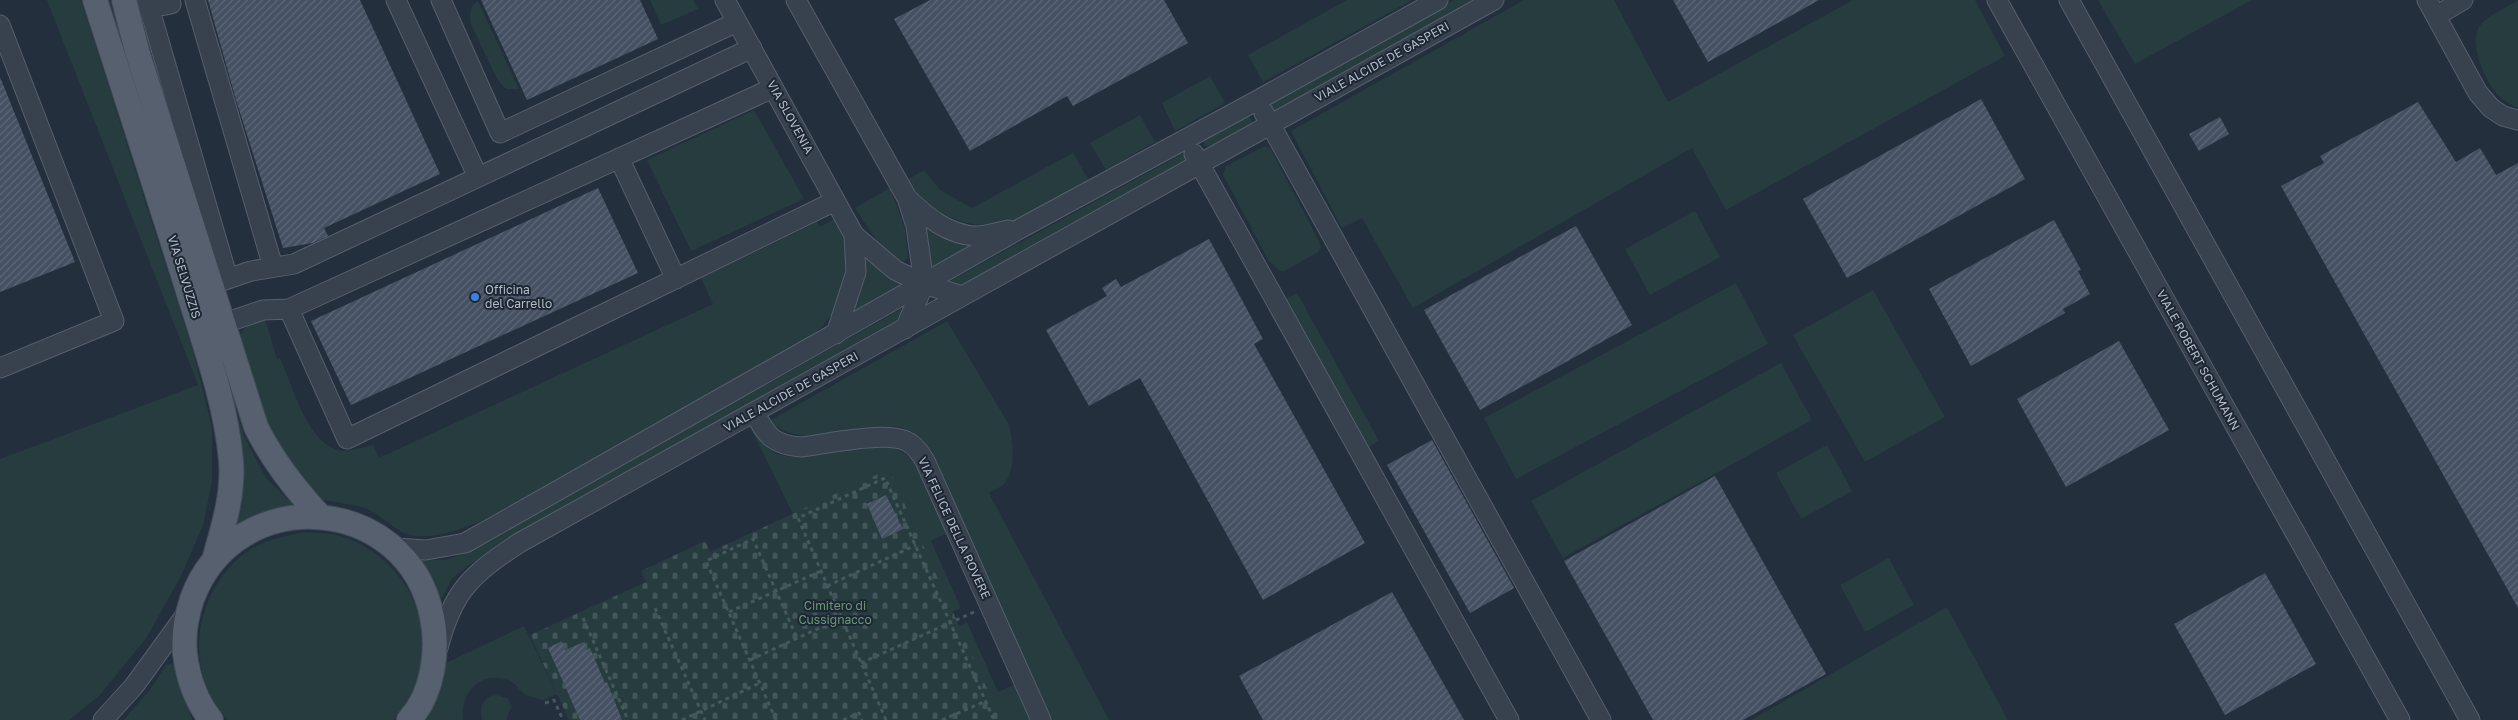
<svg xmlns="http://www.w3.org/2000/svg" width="2518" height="720" font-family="'Golos Text',sans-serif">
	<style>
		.grass { fill: #263c3f }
		.cemetery { fill: url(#cemetery-stones) }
		.building { fill: url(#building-hatch) }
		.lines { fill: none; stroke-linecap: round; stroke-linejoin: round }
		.minor-casing { stroke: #565f6c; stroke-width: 21 }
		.major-casing { stroke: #414a57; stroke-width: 26 }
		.path { stroke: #44595c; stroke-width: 3; stroke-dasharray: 4 4; stroke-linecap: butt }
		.minor { stroke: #38414e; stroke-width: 19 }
		.major { stroke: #56606e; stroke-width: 24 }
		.shop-dot { fill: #3f7fe0; stroke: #1d2633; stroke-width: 2 }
		.labels { text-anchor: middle; stroke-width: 4; stroke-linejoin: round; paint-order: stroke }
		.street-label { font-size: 12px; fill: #b4bcc9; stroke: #1d2633 }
		.poi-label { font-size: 12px; fill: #b4bcc9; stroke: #1d2633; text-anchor: start }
		.park-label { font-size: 12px; fill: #6b9a76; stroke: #1d2633 }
	</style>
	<defs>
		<pattern id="cemetery-stones" width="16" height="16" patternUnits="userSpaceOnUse" patternTransform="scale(1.25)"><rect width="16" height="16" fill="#263c3f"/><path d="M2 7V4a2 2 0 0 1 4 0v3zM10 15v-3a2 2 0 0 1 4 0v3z" fill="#435659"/></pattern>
		<pattern id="building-hatch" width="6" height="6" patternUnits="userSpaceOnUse" patternTransform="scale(1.25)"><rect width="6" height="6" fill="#455162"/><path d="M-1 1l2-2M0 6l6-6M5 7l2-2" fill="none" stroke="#5d6877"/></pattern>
	</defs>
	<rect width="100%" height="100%" fill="#242f3e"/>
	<path class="grass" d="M47 0H81L193 351 212 427V482L203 525 182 574 147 637 100 695 69 720H0V459L198 385Z
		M104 0H110L244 436 266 478 296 507 230 534C240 498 245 477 240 440Z
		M650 0H693L698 9 661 25Z
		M1347 0H1412L1263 82 1248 55Z
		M1454 0H1475L1275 112 1270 108 1271 103Z
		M1524 0H1614L1668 102 1853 0H1975L2005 56 1726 210 1692 148 1413 308 1362 218 1342 228 1291 131Z
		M2098 0H2252L2135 64Z
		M2518 0V108C2512 105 2506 102 2501 98 2487 86 2468 44 2479 27 2487 15 2506 8 2518 0Z
		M478 1 519 89H506L497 79 471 24 470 14 472 6Z
		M1210 76 1225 103 1175 131 1162 103Z
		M754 110 804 199 691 251 647 160Z
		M1140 115 1155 142 1106 170 1090 143Z
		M1246 117 1251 118 1252 126 1211 149 1204 145V140Z
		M1265 146 1270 148 1319 241 1321 248 1318 252 1285 271H1280L1269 261 1223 175 1226 166Z
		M1073 153 1089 181C1067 193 1045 208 1021 218 977 236 932 218 907 180L924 170 940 190 972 208Z
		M1184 153 1187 156 1185 162 960 288 944 284Z
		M890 188 905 229 908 257 905 261 899 262 881 247 855 208Z
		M1695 211 1720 257 1650 295 1625 249Z
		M836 218C854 252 850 293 825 323 820 330 811 335 805 340L489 517C467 528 428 543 404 533 390 526 380 514 365 508 349 503 333 503 317 498L266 428 240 346V334L247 326 265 319 277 359 280 358C292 384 306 439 335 449 347 453 361 448 373 445L379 458 713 304 701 278 817 222 820 227Z
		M926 227 949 238 976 244 928 271 929 246Z
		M865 257 888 276 905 284 852 314C862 295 865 277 865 257Z
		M1736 283 1768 344 1516 479 1484 418Z
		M1873 290 1945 417 1865 462 1793 335Z
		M1297 293 1379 441 1363 450 1280 302Z
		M903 308 899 323 467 566 452 579 442 598H439L419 559 446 560 468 552Z
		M947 321 1009 425C1013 442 1017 471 1003 485 1000 488 993 490 989 493L1109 720H1050L931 450C924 441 917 433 905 429 894 425 883 427 871 428 837 433 796 446 769 421Z
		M1781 363 1812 420 1563 558 1531 501Z
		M751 429C759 436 765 448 775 453 808 469 877 426 910 458 927 474 939 511 948 533L931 541 961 608 952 612 889 470 793 514Z
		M1827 445 1852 491 1801 519 1776 473Z
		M303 532C313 533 326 532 337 535 391 549 432 605 422 662 418 684 407 702 394 720H228C184 673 192 599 240 557 257 542 281 537 303 532Z
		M1889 558 1914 605 1865 632 1840 585Z
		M1947 607 2008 720H1751Z
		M967 622 998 692 1016 684 1031 720H1001L958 626Z
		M524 626 557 694 544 700C538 699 530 697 525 694 517 689 515 681 504 679 477 672 460 696 463 720H426L446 663Z
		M171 664 176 666 178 672 192 720H124L152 687 166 665Z
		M496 695 507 698 512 706 506 720H482C479 707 482 698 496 695Z"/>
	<path class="cemetery" d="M889 469 1001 720H569L530 635 646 582 641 571 705 541 710 552Z"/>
	<path class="building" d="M208 0H360L440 174 324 228 328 236 313 243 283 248 236 100Z
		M481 0H640L658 39 527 100Z
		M930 0H1164L1188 43 1073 106 1067 96 970 151 894 19Z
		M1673 0H1819L1708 62Z
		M0 77 75 262 0 292Z
		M1981 99 2025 179 1847 278 1803 199Z
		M2418 102 2456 162 2480 148 2496 175 2518 163V608L2281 186 2324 163 2320 156Z
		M2220 117 2229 134 2199 151 2189 134Z
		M598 188 638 273 351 405 311 321Z
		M2054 220 2081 270 2078 271 2090 294 2063 309 2065 313 1971 366 1929 289Z
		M1576 226 1632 325 1480 410 1424 310Z
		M1209 239 1263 339 1254 344 1365 543 1263 600 1140 378 1089 406 1046 330 1107 296 1102 288 1116 279 1121 287Z
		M2119 341 2169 430 2066 487 2017 399Z
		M1432 440 1514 588 1470 613 1387 465Z
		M1715 476 1826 674 1743 720H1653L1564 561Z
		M886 495 903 529 882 539 867 504Z
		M2265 573 2316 664 2225 715 2174 624Z
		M1392 592 1464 720H1263L1239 676Z
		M562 641 565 650 584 642 587 650 590 648 605 683 607 682 622 720H580L548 648Z"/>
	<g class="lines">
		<defs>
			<path id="minor" d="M147 0 228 279
				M195 0 273 267
				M396 0 478 177
				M441 0 500 133 737 22
				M725 0 854 235 895 270 924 284 962 296
				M796 0 907 198 916 226 924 284 905 329
				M1997 0 2400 720
				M2069 0 2470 720
				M2427 0 2478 93 2491 108 2503 116 2518 120
				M149 8 171 4
				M2436 16 2463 0
				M0 25 114 321 0 368
				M1264 113 1601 720
				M1194 154 1509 720
				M619 158 676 279
				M907 198C927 217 948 235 976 236 986 236 998 232 1008 230
				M210 285 251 271 294 264 752 48
				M289 309 347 439 835 201
				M222 324 263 310 289 309 773 88
				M836 334 856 272 854 235
				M754 412C767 436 773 445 801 447 825 444 886 431 906 441 915 445 920 453 925 461L1041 720
				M395 548 426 550 465 543 1023 227 1256 101 1438 0
				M438 648C453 590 471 575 519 543L1494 0
				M103 720 134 686 187 613"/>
			<path id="major" d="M95 0C126 97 158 194 188 291 205 346 226 403 231 460 234 494 223 528 214 560
				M124 0 137 51 256 427C273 461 294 488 320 516
				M211 720C196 701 188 678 185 654 183 635 186 617 192 599 235 481 408 493 432 617 439 650 433 694 409 720"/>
		</defs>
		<use href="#minor" class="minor-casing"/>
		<use href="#major" class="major-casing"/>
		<path class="path" d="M827 586 916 545
			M655 608 705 720
			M729 612 821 571
			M583 618 628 720
			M750 660 841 618
			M861 663 974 612
			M545 703 554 700 563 720
			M682 720 760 683
			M776 720 706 561 753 539 797 638
			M843 720 859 713 862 720
			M886 720 798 518 885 478 994 720
			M942 720 986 701"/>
		<use href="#minor" class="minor"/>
		<use href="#major" class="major"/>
	</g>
	<circle class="shop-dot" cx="475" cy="297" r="5"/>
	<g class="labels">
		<g class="street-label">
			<text transform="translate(1382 62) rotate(-29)" y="4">VIALE ALCIDE DE GASPERI</text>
			<text transform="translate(790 117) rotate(61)" y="4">VIA SLOVENIA</text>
			<text transform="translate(184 277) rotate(73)" y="4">VIA SELVUZZIS</text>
			<text transform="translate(2198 360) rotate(61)" y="4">VIALE ROBERT SCHUMANN</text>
			<text transform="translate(791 392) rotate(-29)" y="4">VIALE ALCIDE DE GASPERI</text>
			<text transform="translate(954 528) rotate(65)" y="4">VIA FELICE DELLA ROVERE</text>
		</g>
		<g class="poi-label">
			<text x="485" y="294">Officina<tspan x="485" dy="14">del Carrello</tspan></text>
		</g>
		<g class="park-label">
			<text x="835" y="610">Cimitero di<tspan x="835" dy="14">Cussignacco</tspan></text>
		</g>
	</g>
</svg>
